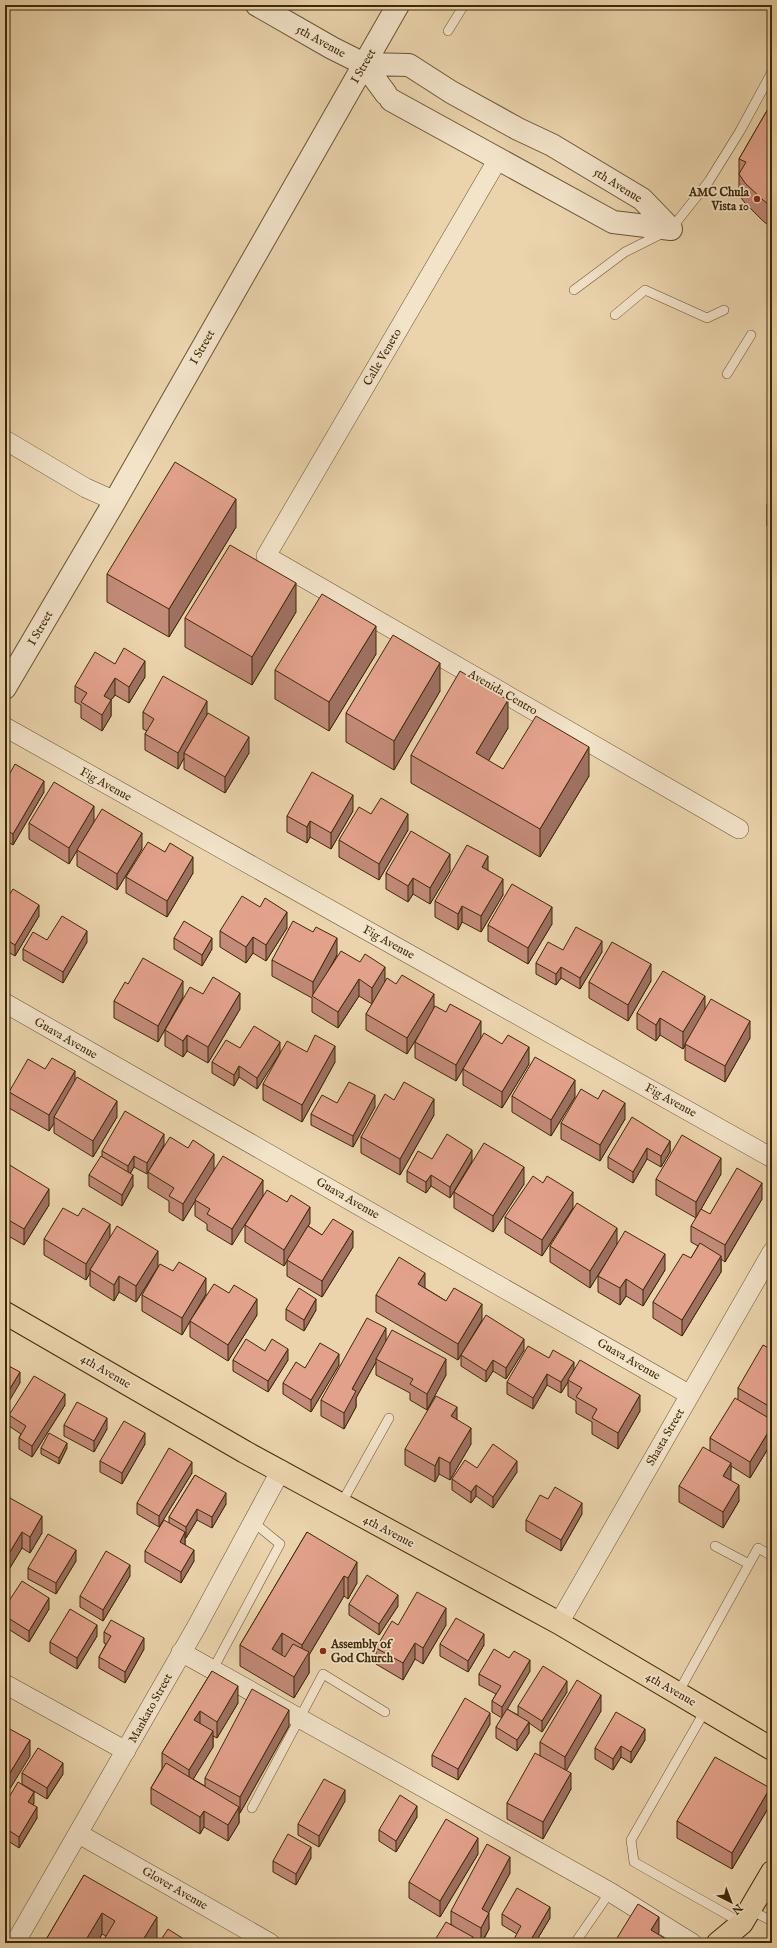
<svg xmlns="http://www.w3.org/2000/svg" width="777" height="1948" font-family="'IM FELL English',serif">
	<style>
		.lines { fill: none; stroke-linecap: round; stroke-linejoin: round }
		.service-casing { stroke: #695431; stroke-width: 10 }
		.minor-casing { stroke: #695431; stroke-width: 20 }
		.tertiary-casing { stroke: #695431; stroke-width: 24 }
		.primary-casing { stroke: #3e2908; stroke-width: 24 }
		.service { stroke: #f2e3c9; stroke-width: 9 }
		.minor { stroke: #f2e3c9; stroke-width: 19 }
		.tertiary { stroke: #f2e3c9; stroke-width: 22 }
		.primary { stroke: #ebd4ac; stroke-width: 22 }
		.wall { fill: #c28a78; stroke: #3e2908 }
		.shaded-wall { fill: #9e7161; stroke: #3e2908 }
		.building { fill: #e2a18b; stroke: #3e2908 }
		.poi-dot { fill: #8f2418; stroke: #f2e3c9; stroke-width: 1.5 }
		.labels { text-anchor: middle; stroke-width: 3.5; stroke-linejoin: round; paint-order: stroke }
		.street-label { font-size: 12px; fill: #3e2908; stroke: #f2e3c9 }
		.poi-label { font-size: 12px; font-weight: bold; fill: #3e2908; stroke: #f2e3c9; text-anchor: end }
	</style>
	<rect width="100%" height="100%" fill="#ebd4ac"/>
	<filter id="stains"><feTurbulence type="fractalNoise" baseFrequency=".005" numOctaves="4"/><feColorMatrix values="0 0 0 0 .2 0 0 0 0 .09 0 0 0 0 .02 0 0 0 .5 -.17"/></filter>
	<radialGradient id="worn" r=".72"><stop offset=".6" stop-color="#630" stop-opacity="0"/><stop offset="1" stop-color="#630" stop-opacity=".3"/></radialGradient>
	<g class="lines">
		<defs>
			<path id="service" d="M448 31 464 5
				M574 290 625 252 671 229 709 181 740 131 772 72
				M615 315 645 290 707 318 724 310
				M727 374 751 335
				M341 1504 389 1418
				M715 1546 749 1564
				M212 1671 280 1544 253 1522
				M678 1693 758 1548 772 1556
				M706 1709 631 1840 634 1862 742 1923
				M252 1808 323 1674 385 1712
				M750 1910 772 1921
				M575 1943 610 1892"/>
			<path id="minor" d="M498 159 266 556 739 829
				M5 440 86 488 115 501
				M5 727 772 1158
				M5 1003 690 1395
				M559 1623 772 1252
				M181 1652 610 1892 692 1943
				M5 1684 126 1751
				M79 1834 270 1943
				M15 1943 197 1626 281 1470"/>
			<path id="tertiary" d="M257 5 332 48 364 64 409 65 451 92 518 129 552 145 642 199 671 229
				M364 64 386 94
				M391 100 613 222 671 229
				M5 688 115 501 398 5"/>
			<path id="primary" d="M5 1313 245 1452 559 1623 772 1749
				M718 1943 742 1923 772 1872"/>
		</defs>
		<use href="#service" class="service-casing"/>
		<use href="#minor" class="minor-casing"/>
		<use href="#tertiary" class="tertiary-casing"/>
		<use href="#primary" class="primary-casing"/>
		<use href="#service" class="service"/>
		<use href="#minor" class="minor"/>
		<use href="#tertiary" class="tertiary"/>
		<use href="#primary" class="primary"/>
	</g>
	<path class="wall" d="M772 102V228L763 221 745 203 739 195V159Z
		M772 495V531L767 526V505Z
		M236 527 169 637 107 602V574Z
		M296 612 252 685 185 647V618Z
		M376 654 329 731 275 699V670Z
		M115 664 145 677 129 703 115 695 111 700V716L102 731 81 718V705L75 702V686Z
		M440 691 394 770 346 742V713Z
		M143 712 207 714 249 753 225 793 184 769V758L178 769 145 750V734L147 731 143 729Z
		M508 728 488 761 503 769 589 776 540 857 411 783V755Z
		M5 782 44 792 13 845 5 840Z
		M353 811 331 849 310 837 307 843 287 832V816Z
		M371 814 408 830 379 880 339 857V840Z
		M29 823 142 849 117 890 77 866V850L69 864 29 839Z
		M488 870 503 895 481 932 462 922 458 930 435 917V901Z
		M450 871 430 904 413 894 408 902 386 889V873Z
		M193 873 167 917 126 893V877Z
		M5 902 39 916 15 956 5 950Z
		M552 924 528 964 488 941V925Z
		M287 928 266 961 253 953 246 963 220 947V931Z
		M174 938 212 949 202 966 174 949Z
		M47 940 87 942 63 983 23 960V949Z
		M563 950 602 952 580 989 561 978 556 985 536 974V963Z
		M337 955 327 973 385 983 434 1008 481 1038 456 1081 415 1058V1042L421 1031 407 1054 366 1030V1014L372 1004 359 996 338 1028 312 1012V998L272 976V960Z
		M651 981 628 1021 589 998V982Z
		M128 984 183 997 158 1042 114 1018V1001Z
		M203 994 240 1009 208 1063 187 1051 183 1057 165 1046V1030Z
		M705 1009 750 1038 725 1082 685 1060V1045L683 1049 660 1035 656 1041 637 1029V1013Z
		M240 1048 280 1053 257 1089 239 1077 234 1086 212 1073V1062Z
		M307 1052 335 1062 302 1122 263 1100V1084Z
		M529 1064 502 1108 463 1085V1069Z
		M45 1069 75 1082 117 1117 93 1157 54 1133V1123L49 1131 9 1108V1092Z
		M512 1096 575 1097 551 1136 512 1112Z
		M598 1099 625 1119 600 1161 561 1139V1123Z
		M394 1100 434 1115 400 1175 361 1153V1137Z
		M375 1107 353 1147 311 1125V1114Z
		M670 1141V1152L661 1167 647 1159 633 1183 608 1168V1157Z
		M164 1145 156 1159 214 1169 263 1180 232 1245 207 1230V1224L195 1216V1201L183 1221 169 1212V1201L148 1188V1173L147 1174 134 1167 130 1174 133 1186 122 1206 89 1186V1175L102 1156V1151Z
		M432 1159 472 1161 450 1198 431 1186 426 1193 407 1182V1171Z
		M5 1170 49 1205 24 1245 5 1234Z
		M721 1174 696 1218 656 1195V1179Z
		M524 1184 493 1232 454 1208V1192Z
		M762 1199 725 1262 721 1259V1272L682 1336 653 1318V1302L691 1258 698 1246 691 1242V1226L710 1214Z
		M573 1208 542 1256 505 1233V1217Z
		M310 1223 308 1226 322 1235 353 1247 322 1297 287 1276V1260L284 1266 245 1242V1225Z
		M110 1238 158 1267 136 1302 119 1292 114 1301 90 1286V1273L86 1280 44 1255V1239Z
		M617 1244 665 1270 643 1306 626 1296 620 1305 598 1292V1276L612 1252 590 1288 550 1262V1246Z
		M425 1288 446 1301 482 1320 464 1350H524L506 1379 493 1371 486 1382 461 1366V1355L458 1360 376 1312V1295Z
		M229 1293 257 1315 228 1361 190 1337V1321Z
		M206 1294 182 1335 142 1311V1295Z
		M286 1309 316 1310 304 1331 286 1320Z
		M772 1335V1442L750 1478 731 1466 730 1480 739 1501 723 1528 679 1502V1486L710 1451V1438L738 1399V1388L768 1348V1342Z
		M386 1341 446 1375 427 1410 410 1400V1393L376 1375V1362L356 1398V1407L344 1429 321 1416V1400Z
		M265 1351 288 1360 268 1392 233 1371V1360Z
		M549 1358 574 1371 640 1411 618 1449 592 1434V1422L576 1413V1401L568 1396V1382L561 1393 547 1385 533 1409 507 1394V1382Z
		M339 1365 311 1412 283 1394V1383L305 1368Z
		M65 1405 32 1457 19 1449V1438L21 1434 9 1426V1415Z
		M457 1419 471 1444 450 1480 439 1474 435 1482 405 1465V1449Z
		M64 1425 107 1429 94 1452 64 1436Z
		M145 1444 122 1484 100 1472V1461Z
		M41 1448H67L59 1464 41 1454Z
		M477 1468 517 1472 493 1508 476 1496 471 1503 452 1490V1479Z
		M192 1473 159 1527 137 1514V1503Z
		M195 1475 226 1504 212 1528 197 1520 186 1538H185V1544L194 1561 181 1583 145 1562V1551L169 1523V1517Z
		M548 1499 582 1514 561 1551 526 1531V1520Z
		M5 1507 42 1533 30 1553 22 1548 5 1576Z
		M307 1532 357 1583 348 1599 344 1596 309 1655V1673L294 1698 240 1666V1645Z
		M76 1561 56 1594 28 1579V1568Z
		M130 1576 103 1621 80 1607V1596Z
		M349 1604 398 1606 379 1635 349 1615Z
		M5 1607 49 1609 29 1642 5 1627Z
		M398 1625H446L423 1664 415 1659 403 1680 376 1664V1648Z
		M104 1632 144 1649 125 1683 99 1668V1657L106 1644 104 1643Z
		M97 1636 77 1669 50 1653V1642Z
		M440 1644 484 1645 468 1672 440 1656Z
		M212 1671 238 1703 217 1738 213 1736V1747L193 1779 205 1786V1778L289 1726 240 1813H239V1823L228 1841 204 1827 200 1834 151 1804V1788L162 1769V1753Z
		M530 1671 507 1709 518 1715V1706L567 1692 542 1732 529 1723V1733L517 1751 496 1738V1727L502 1718 492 1712V1701L496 1694 479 1685V1674Z
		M601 1711 566 1770 571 1789 543 1839 507 1819V1803L540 1756V1742Z
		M490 1724 458 1780 432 1766V1755Z
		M645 1740 631 1763 621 1757 613 1770 595 1759V1748Z
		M22 1773 63 1774 47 1799 22 1784Z
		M345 1801 319 1847 298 1835V1824Z
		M34 1803 33 1805 37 1818 19 1848 5 1839V1804Z
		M770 1805 732 1869 677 1838V1821Z
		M417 1817 396 1852 379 1841V1830Z
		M478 1854 440 1917 409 1898V1882Z
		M311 1858 296 1885 273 1872V1861Z
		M510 1873 488 1913 489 1929 482 1943H480L473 1939V1943L451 1924V1911Z
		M84 1875 157 1938 154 1943H102L106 1936 102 1934 97 1943H44Z
		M502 1914 550 1918 535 1943H512L517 1934 502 1925Z"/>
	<path class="shaded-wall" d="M236 499V527L169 637V609Z
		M296 583V612L252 685V657Z
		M376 626V654L329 731V702Z
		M145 661V677L129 703V687Z
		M440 663V691L394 770V741Z
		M115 678V695L111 700V716L102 731V715L104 696Z
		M508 700V728L476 782V753Z
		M207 701V717L184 753V758L178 769V753Z
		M249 737V753L225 793V777Z
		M589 747V776L540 857V829Z
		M44 781V792L13 845V834Z
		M353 795V811L331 849V833Z
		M94 806V822L69 864V848Z
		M408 814V830L379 880V864Z
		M310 821V837L307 843V827Z
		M142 833V849L117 890V874Z
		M450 854V871L430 904V888Z
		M488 856V872L482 867Z
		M193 857V873L167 917V901Z
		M413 878V894L408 902V886Z
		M503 879V895L481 932V916Z
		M39 905V916L15 956V945Z
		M462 906V922L458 930V914Z
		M552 907V924L528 964V948Z
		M287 912V928L266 961V945Z
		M87 931V942L63 983V972Z
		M253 937V953L246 963V947Z
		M212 938V949L202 966V955Z
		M337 938V955L314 997 313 996V982Z
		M602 941V952L580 989V978Z
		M651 964V981L628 1021V1005Z
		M385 967V983L372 1004V988Z
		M561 967V978L556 985V974Z
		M359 979V996L338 1028V1012Z
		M183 981V997L158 1042V1026Z
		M240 993V1009L208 1063V1047Z
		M434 994V1010L407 1054V1038Z
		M705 996V1012L685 1044V1045L683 1049V1032Z
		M660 1018V1035L656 1041V1025Z
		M481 1021V1038L456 1081V1065Z
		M750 1021V1038L725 1082V1066Z
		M187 1035V1051L183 1057V1041Z
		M280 1042V1053L257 1089V1078Z
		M335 1046V1062L302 1122V1105Z
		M529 1047V1064L502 1108V1092Z
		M239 1066V1077L234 1086V1075Z
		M75 1071V1087L54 1117V1123L49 1131V1115Z
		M575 1080V1097L551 1136V1120Z
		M375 1095V1107L353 1147V1136Z
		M434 1099V1115L400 1175V1159Z
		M117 1101V1117L93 1157V1141Z
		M625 1103V1119L600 1161V1145Z
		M164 1134V1145L147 1174V1163Z
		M670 1141V1152L661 1167V1156Z
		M647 1148V1159L633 1183V1172Z
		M472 1150V1161L450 1198V1187Z
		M214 1154V1170L183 1221V1204Z
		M134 1156V1167L128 1177V1166Z
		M721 1158V1174L696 1218V1202Z
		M524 1167V1184L493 1232V1216Z
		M133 1175V1186L122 1206V1195Z
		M431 1175V1186L426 1193V1182Z
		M263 1180V1196L232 1245V1229Z
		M762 1183V1199L725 1262V1245Z
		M49 1189V1205L24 1245V1229Z
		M573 1192V1208L542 1256V1240Z
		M310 1207V1223L284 1266V1250Z
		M110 1224V1240L90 1270V1273L86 1280V1264Z
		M617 1228V1245L590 1288V1271Z
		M353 1231V1247L322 1297V1281Z
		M158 1251V1267L136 1302V1286Z
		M665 1254V1270L643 1306V1290Z
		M721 1256V1272L682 1336V1320Z
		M425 1273V1289L418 1284Z
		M119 1276V1292L114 1301V1285Z
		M206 1278V1294L182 1335V1318Z
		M626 1279V1296L620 1305V1288Z
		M257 1299V1315L228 1361V1345Z
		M316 1299V1310L304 1331V1320Z
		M482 1304V1320L458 1360V1344Z
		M386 1328V1344L376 1359V1362L356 1398V1407L344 1429V1413L352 1389Z
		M524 1339V1350L506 1379V1368Z
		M288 1349V1360L268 1392V1381Z
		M339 1354V1365L311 1412V1400Z
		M446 1359V1375L427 1410V1394Z
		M493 1360V1371L486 1382V1371Z
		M574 1362V1373L568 1380V1382L561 1393V1382Z
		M20 1372V1383L5 1408V1397Z
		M547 1374V1385L533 1409V1398Z
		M65 1394V1405L32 1457V1446Z
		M640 1395V1411L618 1449V1433Z
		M457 1407V1423L451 1416Z
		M107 1418V1429L94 1452V1441Z
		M772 1426V1442L750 1478V1462Z
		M471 1428V1444L450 1480V1463Z
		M145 1433V1444L122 1484V1473Z
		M67 1443V1448L59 1464V1458Z
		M439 1457V1474L435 1482V1466Z
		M517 1461V1472L493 1508V1497Z
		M192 1462V1473L159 1527V1516Z
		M731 1463V1480L723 1492V1476Z
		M476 1485V1496L471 1503V1492Z
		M739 1485V1501L723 1528V1512Z
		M226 1493V1504L212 1528V1517Z
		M582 1503V1514L561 1551V1540Z
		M197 1509V1520L186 1538V1527Z
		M42 1516V1533L30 1553V1537Z
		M22 1532V1548L5 1576V1560Z
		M185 1532V1544L180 1553V1542Z
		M76 1550V1561L56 1594V1583Z
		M194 1550V1561L181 1583V1572Z
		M357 1562V1583L348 1599V1578Z
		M130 1565V1576L103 1621V1610Z
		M344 1576V1596L309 1655V1673L294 1698V1677L302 1663V1645Z
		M398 1595V1606L379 1635V1624Z
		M49 1598V1609L29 1642V1631Z
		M446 1608V1625L423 1664V1648Z
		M97 1625V1636L77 1669V1658Z
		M282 1633V1654L275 1666 272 1649Z
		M484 1634V1645L468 1672V1661Z
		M144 1638V1649L125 1683V1672Z
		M415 1643V1659L403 1680V1663Z
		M530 1660V1671L502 1718V1707Z
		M567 1681V1692L542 1732V1721Z
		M238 1686V1703L217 1738V1722Z
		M601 1695V1711L565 1773V1757Z
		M289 1710V1726L240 1813V1797Z
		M200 1711V1728L194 1720Z
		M490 1713V1724L458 1780V1769Z
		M529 1722V1733L517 1751V1740Z
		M645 1729V1740L631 1763V1752Z
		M213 1731V1747L189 1786V1770Z
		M30 1740V1756L5 1797V1781Z
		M621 1746V1757L613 1770V1759Z
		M63 1763V1774L47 1799V1788Z
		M571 1773V1789L543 1839V1822Z
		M770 1788V1805L732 1869V1853Z
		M345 1790V1801L319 1847V1836Z
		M34 1792V1803L28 1813V1802Z
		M417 1806V1817L396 1852V1841Z
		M37 1807V1818L19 1848V1837Z
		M239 1807V1823L228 1841V1825Z
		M204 1811V1827L200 1834V1817Z
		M478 1838V1854L440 1917V1901Z
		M311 1847V1858L296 1885V1874Z
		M9 1852V1863L5 1869V1858Z
		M510 1857V1873L482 1925V1909Z
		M8 1872V1883L5 1888V1877Z
		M550 1907V1918L535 1943H529Z
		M102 1913V1934L97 1943H84Z
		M489 1913V1929L481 1943V1928Z
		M157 1917V1938L154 1943H141Z
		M659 1917V1933L653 1943 651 1930Z
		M473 1937V1943H470Z"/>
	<path class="building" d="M772 102V207L763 200 745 183 739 174 746 162 739 159Z
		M175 462 236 499 169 609 107 574Z
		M772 495V510L767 505Z
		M230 545 296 583 252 657 185 618Z
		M322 594 376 626 329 702 275 670Z
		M393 635 440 663 394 741 346 713Z
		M124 648 145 661 129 687 115 678 104 696 111 700 102 715 81 702 87 693 75 686 95 652 115 664Z
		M460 671 508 700 476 753 503 769 536 716 589 747 540 829 411 755Z
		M163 676 207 701 178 753 145 734 154 719 143 712Z
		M208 713 249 737 225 777 184 753Z
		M15 764 44 781 13 834 5 829V782Z
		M312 772 353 795 331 833 310 821 307 827 287 816Z
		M54 782 94 806 69 848 29 823Z
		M381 798 408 814 379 864 339 840 359 807 371 814Z
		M102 809 142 833 117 874 77 850Z
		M411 831 450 854 430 888 413 878 408 886 386 873Z
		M148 842 165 852 170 843 193 857 167 901 126 877Z
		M467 845 488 856 482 867 503 879 481 916 462 906 458 914 435 901Z
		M512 884 552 907 528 948 488 925Z
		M13 889 39 905 15 945 5 939V902Z
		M242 896 260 907 265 898 287 912 266 945 253 937 246 947 220 931Z
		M62 916 87 931 63 972 23 949 33 932 47 940Z
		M184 921 212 938 202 955 174 938Z
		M293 921 313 932 316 927 337 938 313 982 272 960Z
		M576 927 602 941 580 978 561 967 556 974 536 963 548 942 563 950Z
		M612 942 651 964 628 1005 589 982Z
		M341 951 360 962 365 954 385 967 372 988 359 979 338 1012 312 996Z
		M143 958 183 981 158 1026 114 1001 125 982 128 984Z
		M663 971 705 996 683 1032 660 1018 656 1025 637 1013Z
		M402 975 434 994 407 1038 366 1014 387 978 396 984Z
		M213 977 240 993 208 1047 187 1035 183 1041 165 1030 190 987 203 994Z
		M711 999 750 1021 725 1066 685 1044Z
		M450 1004 481 1021 456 1065 415 1042 435 1006 446 1012Z
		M254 1026 280 1042 257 1078 239 1066 234 1075 212 1062 226 1040 240 1048Z
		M484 1033 502 1044 508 1035 529 1047 502 1092 463 1069Z
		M315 1035 335 1046 302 1105 263 1084 287 1041 307 1052Z
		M535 1057 575 1080 551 1120 512 1096Z
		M52 1058 75 1071 49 1115 9 1092 28 1059 45 1069Z
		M77 1077 117 1101 93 1141 54 1117Z
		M349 1082 375 1095 353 1136 311 1114 322 1095 337 1103Z
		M404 1082 434 1099 400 1159 361 1137 385 1094 394 1100Z
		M581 1089 598 1099 603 1090 625 1103 600 1145 561 1123Z
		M125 1111 164 1134 147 1163 134 1156 128 1166 102 1151Z
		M632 1117 670 1141 661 1156 647 1148 633 1172 608 1157Z
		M447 1134 472 1150 450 1187 431 1175 426 1182 407 1171 418 1151 432 1159Z
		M682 1135 721 1158 696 1202 656 1179Z
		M170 1137 188 1148 193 1140 214 1154 183 1204 169 1196 174 1188 148 1172Z
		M484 1143 524 1167 493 1216 454 1192Z
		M101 1156 133 1175 122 1195 89 1175Z
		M223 1156 263 1180 232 1229 207 1214 210 1209 195 1200Z
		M8 1164 49 1189 24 1229 5 1218V1170Z
		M737 1168 762 1183 725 1245 691 1226 701 1209 710 1214Z
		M533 1176 543 1183 547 1176 573 1192 542 1240 505 1217Z
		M267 1190 287 1202 291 1195 310 1207 284 1250 245 1225Z
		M577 1203 617 1228 590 1271 550 1246Z
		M63 1208 78 1216 83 1208 110 1224 86 1264 44 1239Z
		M333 1219 353 1231 322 1281 287 1260 308 1226 322 1235Z
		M117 1226 158 1251 136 1286 119 1276 114 1285 90 1270Z
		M625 1231 665 1254 643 1290 626 1279 620 1288 598 1276Z
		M700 1243 721 1256 682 1320 653 1302 683 1254 691 1258Z
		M399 1257 425 1273 418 1284 446 1301 454 1288 482 1304 458 1344 376 1295Z
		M179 1262 206 1278 182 1318 142 1295 160 1264 173 1271Z
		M214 1284 229 1293 234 1285 257 1299 228 1345 190 1321Z
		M299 1288 316 1299 304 1320 286 1309Z
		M486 1315 524 1339 506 1368 493 1360 486 1371 461 1355Z
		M367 1318 386 1328 352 1389 356 1391 344 1413 321 1400Z
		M392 1330 446 1359 427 1394 410 1384 413 1379 376 1359Z
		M772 1335V1344L768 1342Z
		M246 1339 265 1351 272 1339 288 1349 268 1381 233 1360Z
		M320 1343 339 1354 311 1400 283 1383 296 1362 305 1368Z
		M763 1345 772 1350V1408L738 1388Z
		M528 1346 549 1358 553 1350 574 1362 561 1382 547 1374 533 1398 507 1382Z
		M580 1360 640 1395 618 1433 592 1418 597 1409 576 1397 582 1388 568 1380Z
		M5 1364 20 1372 5 1397Z
		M34 1376 65 1394 32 1446 19 1438 26 1426 9 1415Z
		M436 1396 457 1407 451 1416 471 1428 450 1463 439 1457 435 1466 405 1449Z
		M735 1398 772 1420V1426L750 1462 710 1438Z
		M77 1402 107 1418 94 1441 64 1425Z
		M124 1421 145 1433 122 1473 100 1461Z
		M49 1433 67 1443 59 1458 41 1448Z
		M493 1444 517 1461 493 1497 476 1485 471 1492 452 1479 465 1460 477 1468Z
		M703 1447 731 1463 723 1476 739 1485 723 1512 679 1486Z
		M169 1448 192 1462 159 1516 137 1503Z
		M195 1475 226 1493 212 1517 197 1509 186 1527 169 1517Z
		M555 1487 582 1503 561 1540 526 1520 540 1495 548 1499Z
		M10 1498 42 1516 30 1537 22 1532 5 1560V1507Z
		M164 1520 185 1532 180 1542 194 1550 181 1572 145 1551Z
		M307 1532 357 1562 348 1578 344 1576 302 1645 282 1633 272 1649 285 1657 293 1644 309 1652 294 1677 240 1645Z
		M48 1534 76 1550 56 1583 28 1568Z
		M106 1551 130 1565 103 1610 80 1596Z
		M367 1575 398 1595 379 1624 349 1604Z
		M22 1581 49 1598 29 1631 5 1616V1607Z
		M417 1592 446 1608 423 1648 415 1643 403 1663 376 1648 392 1621 398 1625Z
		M70 1609 97 1625 77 1658 50 1642Z
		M456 1618 484 1634 468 1661 440 1644Z
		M111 1620 144 1638 125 1672 99 1657 111 1636 104 1632Z
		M494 1649 509 1658 514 1651 530 1660 502 1707 492 1701 501 1686 479 1674Z
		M543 1666 567 1681 542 1721 518 1706Z
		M212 1671 238 1686 217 1722 200 1711 194 1720 213 1731 189 1770 162 1753Z
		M577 1680 601 1695 565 1757 540 1742Z
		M252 1689 289 1710 240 1797 205 1778Z
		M465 1698 490 1713 458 1769 432 1755Z
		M507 1709 529 1722 517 1740 496 1727Z
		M616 1712 645 1729 631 1752 621 1746 613 1759 595 1748Z
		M6 1727 30 1740 5 1781V1729Z
		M38 1748 63 1763 47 1788 22 1773Z
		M535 1753 571 1773 543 1822 507 1803Z
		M715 1757 770 1788 732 1853 677 1821Z
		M166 1763 239 1807 228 1825 204 1811 200 1817 151 1788Z
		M324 1779 345 1790 319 1836 298 1824Z
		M18 1782 34 1792 28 1802 37 1807 19 1837 5 1828V1804Z
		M400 1795 417 1806 396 1841 379 1830Z
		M446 1819 478 1838 440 1901 409 1882Z
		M288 1834 311 1847 296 1874 273 1861Z
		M487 1844 510 1857 482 1909 489 1913 481 1928 451 1911Z
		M5 1849 9 1852 5 1858Z
		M5 1870 8 1872 5 1877Z
		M84 1875 157 1917 141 1943H102L115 1921 102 1913 84 1943H44Z
		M517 1888 550 1907 529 1943H512L521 1926 502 1914Z
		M638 1904 659 1917 651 1930 671 1942 670 1943H614Z
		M446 1922 473 1937 470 1943H433Z
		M168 1929 190 1943H159Z"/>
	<g class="poi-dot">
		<circle cx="757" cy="199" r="4"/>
		<circle cx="323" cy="1651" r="4"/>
	</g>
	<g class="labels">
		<g class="street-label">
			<text transform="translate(321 41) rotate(29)" y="4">5th Avenue</text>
			<text transform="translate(363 66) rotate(-60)" y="4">I Street</text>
			<text transform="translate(618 185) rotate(32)" y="4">5th Avenue</text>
			<text transform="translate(202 347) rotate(-60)" y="4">I Street</text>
			<text transform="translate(382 357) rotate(-60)" y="4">Calle Veneto</text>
			<text transform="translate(40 628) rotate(-60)" y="4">I Street</text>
			<text transform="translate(503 692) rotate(30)" y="4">Avenida Centro</text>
			<text transform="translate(106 784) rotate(29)" y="4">Fig Avenue</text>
			<text transform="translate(389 942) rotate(29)" y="4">Fig Avenue</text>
			<text transform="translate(66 1038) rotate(30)" y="4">Guava Avenue</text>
			<text transform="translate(671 1100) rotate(29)" y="4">Fig Avenue</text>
			<text transform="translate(348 1198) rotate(30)" y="4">Guava Avenue</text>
			<text transform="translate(629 1359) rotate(30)" y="4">Guava Avenue</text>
			<text transform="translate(106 1371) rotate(30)" y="4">4th Avenue</text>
			<text transform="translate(665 1437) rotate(-60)" y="4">Shasta Street</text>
			<text transform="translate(389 1531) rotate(28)" y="4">4th Avenue</text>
			<text transform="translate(671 1689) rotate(30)" y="4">4th Avenue</text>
			<text transform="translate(150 1708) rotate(-61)" y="4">Mankato Street</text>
			<text transform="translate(175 1888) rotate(30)" y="4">Glover Avenue</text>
		</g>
		<g class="poi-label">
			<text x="749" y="196">AMC Chula<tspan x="749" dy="14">Vista 10</tspan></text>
			<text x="331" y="1648" text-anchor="start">Assembly of<tspan x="331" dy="14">God Church</tspan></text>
		</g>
	</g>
	<rect width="777" height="1948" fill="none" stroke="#ebd4ac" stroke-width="20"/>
	<rect x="6" y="6" width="765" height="1936" fill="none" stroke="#3e2908" stroke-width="2"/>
	<rect x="10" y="10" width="757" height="1928" fill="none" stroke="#3e2908"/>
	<g transform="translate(731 1902) rotate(138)" stroke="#f2e3c9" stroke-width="3" paint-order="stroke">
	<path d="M0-3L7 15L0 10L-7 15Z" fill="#3e2908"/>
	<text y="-6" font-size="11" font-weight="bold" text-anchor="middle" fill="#3e2908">N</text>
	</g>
	<rect width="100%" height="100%" filter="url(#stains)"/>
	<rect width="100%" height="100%" fill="url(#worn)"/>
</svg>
